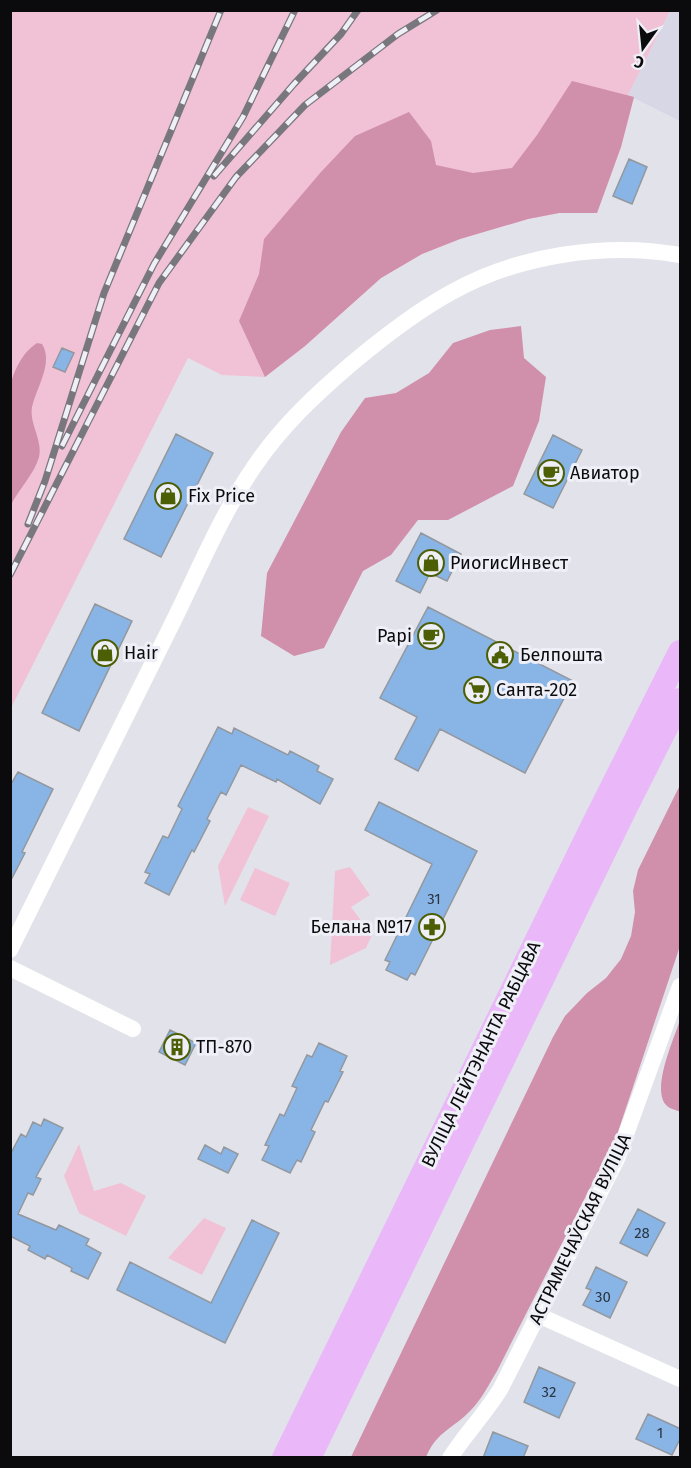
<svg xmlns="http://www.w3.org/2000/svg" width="691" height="1468" font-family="'Fira Sans',sans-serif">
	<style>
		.built { fill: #d7d7e6 }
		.green { fill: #f1c2d6 }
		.forest { fill: #d090ac }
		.building { fill: #89b4e6; stroke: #93989e; stroke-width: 1.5 }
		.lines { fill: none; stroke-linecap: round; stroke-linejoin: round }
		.minor { stroke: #fff; stroke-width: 16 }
		.highway { stroke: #eab7f9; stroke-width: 24 }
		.rail-casing { stroke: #77777d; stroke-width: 7 }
		.rail { stroke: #efeff7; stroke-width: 4.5; stroke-dasharray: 14; stroke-linecap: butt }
		.labels { text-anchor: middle; stroke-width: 6; stroke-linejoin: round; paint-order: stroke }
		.number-label { font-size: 15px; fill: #2a3544 }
		.poi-label { font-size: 18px; fill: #0b0b0e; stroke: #efeff7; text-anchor: start }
		.street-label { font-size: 18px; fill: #0b0b0e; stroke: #efeff7 }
	</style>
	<rect width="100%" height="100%" fill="#e2e2ea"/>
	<path class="built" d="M670 11H680V121L628 95Z"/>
	<path class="green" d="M11 11H670L628 95 634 97 621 147 597 213H559L528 219 460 239 422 254 381 278 305 346 265 377 222 375 188 358 11 708Z
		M248 807 269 816 225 906 218 866Z
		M350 867 370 895 351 907 372 935 366 948 330 965 335 871Z
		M255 868 290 883 275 916 240 900Z
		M79 1144 94 1191 121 1183 146 1196 126 1236 79 1213 64 1176Z
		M204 1218 226 1228 202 1275 168 1258Z"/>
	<path class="forest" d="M572 81 634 97 621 147 597 213H559L528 219 460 239 422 254 381 278 305 346 265 377 239 321 259 274 264 239 321 172 355 136 409 112 431 141 436 165 473 173 512 168 537 135Z
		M521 326 524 358 546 377 539 421 513 486 448 520H418L391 555 363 571 324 648 294 656 261 636 267 573 341 432 365 398 396 393 429 373 453 343 490 330Z
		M37 343 42 344C54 363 36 388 32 407 29 424 43 440 39 457 35 473 18 490 11 505V382C16 367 23 352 37 343Z
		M680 785V946L617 1135 497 1371C489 1384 482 1399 471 1410 452 1430 438 1430 426 1457H351L553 1037 565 1016 587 993 606 978 621 959 631 936 635 912 633 891 638 870Z
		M680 1020V1112C677 1110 670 1109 667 1106 650 1091 674 1039 680 1020Z"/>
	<path class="building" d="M629 159 647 167 632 204 613 196Z
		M62 348 74 353 65 372 53 367Z
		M176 434 213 453 161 557 124 539Z
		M553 435 582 450 553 508 524 494Z
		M421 533 461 554 447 581 430 573 420 593 396 581Z
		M95 604 132 621 79 731 42 713Z
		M428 607 573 681 525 773 440 729 418 771 395 759 417 717 380 698Z
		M218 727 232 734 234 728 288 755 290 751 319 766 317 771 333 779 320 804 277 779 276 782 241 765 226 795 221 792 207 819 210 821 194 852 192 850 169 895 145 883 150 874 145 872 163 836 168 838 182 809 178 806Z
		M18 772 53 789 22 852 25 853 10 882V786Z
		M379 802 477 851 415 975 411 973 407 980 386 970 390 962 385 960 432 864 365 830Z
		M170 1030 196 1043 185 1065 159 1052Z
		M319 1043 347 1056 340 1071 343 1072 328 1102 325 1101 311 1130 315 1132 301 1162 297 1160 290 1173 262 1160 269 1146 265 1145 280 1114 284 1116 297 1088 292 1086 307 1055 312 1057Z
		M44 1119 63 1128 36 1177 41 1179 33 1195 28 1193 18 1214 56 1230 59 1225 89 1239 86 1245 101 1253 88 1279 71 1271 72 1268 47 1255 45 1259 28 1250 30 1246 10 1236V1155L21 1134 26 1137 33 1122 41 1126Z
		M205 1145 221 1154 224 1147 238 1154 228 1173 198 1159Z
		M638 1209 665 1223 647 1256 620 1243Z
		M252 1220 279 1233 225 1343 117 1290 130 1262 211 1303Z
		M596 1267 627 1282 610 1318 583 1305 591 1290 586 1288Z
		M539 1367 575 1383 559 1418 524 1402Z
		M648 1414 681 1429V1437L672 1455 636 1439Z
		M493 1432 528 1446 523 1458H483Z"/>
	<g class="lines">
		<path class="minor" d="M10 950C64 842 117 734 171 626 198 572 221 514 256 464 282 426 315 395 350 365 382 338 415 312 452 292 518 255 606 242 680 255
			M10 968 133 1029
			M538 1315 680 1379
			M450 1458C466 1433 486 1413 501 1388L617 1159 680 986"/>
		<path class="highway" d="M284 1458 594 823 680 652
			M309 1458 625 809 680 700"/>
		<defs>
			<path id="rail" d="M214 176 294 84 341 34 358 10
				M62 446 154 264 243 117 295 10
				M28 524 45 481 104 293 221 10
				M10 575 159 283 236 177 305 105 398 34 437 10"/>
		</defs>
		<use href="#rail" class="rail-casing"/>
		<use href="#rail" class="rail"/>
	</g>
	<defs>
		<symbol id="cafe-ring" viewBox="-11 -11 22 22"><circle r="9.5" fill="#efeff7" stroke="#4d5f04" stroke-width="1.5"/><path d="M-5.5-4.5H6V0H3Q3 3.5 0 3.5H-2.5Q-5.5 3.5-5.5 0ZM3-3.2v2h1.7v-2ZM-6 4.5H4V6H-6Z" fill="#4d5f04"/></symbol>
		<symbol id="shop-ring" viewBox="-11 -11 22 22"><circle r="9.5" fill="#efeff7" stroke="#4d5f04" stroke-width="1.5"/><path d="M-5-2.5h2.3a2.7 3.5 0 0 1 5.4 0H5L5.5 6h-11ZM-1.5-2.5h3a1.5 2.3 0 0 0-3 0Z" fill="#4d5f04"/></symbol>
		<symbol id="civic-ring" viewBox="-11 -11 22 22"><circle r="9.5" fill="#efeff7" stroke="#4d5f04" stroke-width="1.5"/><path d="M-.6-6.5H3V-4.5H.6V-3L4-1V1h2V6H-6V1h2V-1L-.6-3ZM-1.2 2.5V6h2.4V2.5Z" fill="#4d5f04"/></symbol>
		<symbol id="supermarket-ring" viewBox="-11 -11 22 22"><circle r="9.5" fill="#efeff7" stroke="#4d5f04" stroke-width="1.5"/><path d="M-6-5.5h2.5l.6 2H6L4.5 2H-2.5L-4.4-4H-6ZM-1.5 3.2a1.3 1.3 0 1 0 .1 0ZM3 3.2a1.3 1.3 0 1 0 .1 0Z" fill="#4d5f04"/></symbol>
		<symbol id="pharmacy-ring" viewBox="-11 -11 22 22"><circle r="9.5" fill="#efeff7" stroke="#4d5f04" stroke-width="1.5"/><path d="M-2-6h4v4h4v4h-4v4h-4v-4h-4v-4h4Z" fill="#4d5f04"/></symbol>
		<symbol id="building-ring" viewBox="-11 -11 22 22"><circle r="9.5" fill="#efeff7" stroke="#4d5f04" stroke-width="1.5"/><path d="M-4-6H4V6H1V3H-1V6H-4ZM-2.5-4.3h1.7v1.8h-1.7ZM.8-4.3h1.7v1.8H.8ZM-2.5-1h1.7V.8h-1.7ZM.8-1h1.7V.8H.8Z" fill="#4d5f04"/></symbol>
	</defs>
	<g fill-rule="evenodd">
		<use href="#cafe-ring" x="536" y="458" width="30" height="30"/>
		<use href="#shop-ring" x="153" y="481" width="30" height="30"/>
		<use href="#shop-ring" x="416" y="548" width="30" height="30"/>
		<use href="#cafe-ring" x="416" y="621" width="30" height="30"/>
		<use href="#shop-ring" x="90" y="638" width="30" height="30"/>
		<use href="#civic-ring" x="485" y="640" width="30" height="30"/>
		<use href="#supermarket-ring" x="462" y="675" width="30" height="30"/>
		<use href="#pharmacy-ring" x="417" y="912" width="30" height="30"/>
		<use href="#building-ring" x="162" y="1032" width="30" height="30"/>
	</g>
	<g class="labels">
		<g class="number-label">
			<text x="434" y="904">31</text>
			<text x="642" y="1238">28</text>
			<text x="603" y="1302">30</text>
			<text x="549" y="1397">32</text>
			<text x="660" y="1438">1</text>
		</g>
		<g class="poi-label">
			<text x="570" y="479">Авиатор</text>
			<text x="188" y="502">Fix Price</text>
			<text x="450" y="569">РиогисИнвест</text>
			<text x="412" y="642" text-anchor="end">Papi</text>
			<text x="124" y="659">Hair</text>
			<text x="520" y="661">Белпошта</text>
			<text x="496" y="696">Санта-202</text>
			<text x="412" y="933" text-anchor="end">Белана №17</text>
			<text x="196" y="1053">ТП-870</text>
		</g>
		<g class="street-label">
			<text transform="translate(481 1054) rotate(-64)" y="6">ВУЛІЦА ЛЕЙТЭНАНТА РАБЦАВА</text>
			<text transform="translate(580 1229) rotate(-64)" y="6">АСТРАМЕЧАЎСКАЯ ВУЛІЦА</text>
		</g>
	</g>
	<rect width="691" height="1468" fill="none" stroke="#0b0b0e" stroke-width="24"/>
	<g transform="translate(643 48) rotate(195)" stroke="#efeff7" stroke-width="4.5" paint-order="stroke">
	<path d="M0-4.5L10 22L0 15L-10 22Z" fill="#0b0b0e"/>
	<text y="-9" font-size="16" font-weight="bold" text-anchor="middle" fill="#0b0b0e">С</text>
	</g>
</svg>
